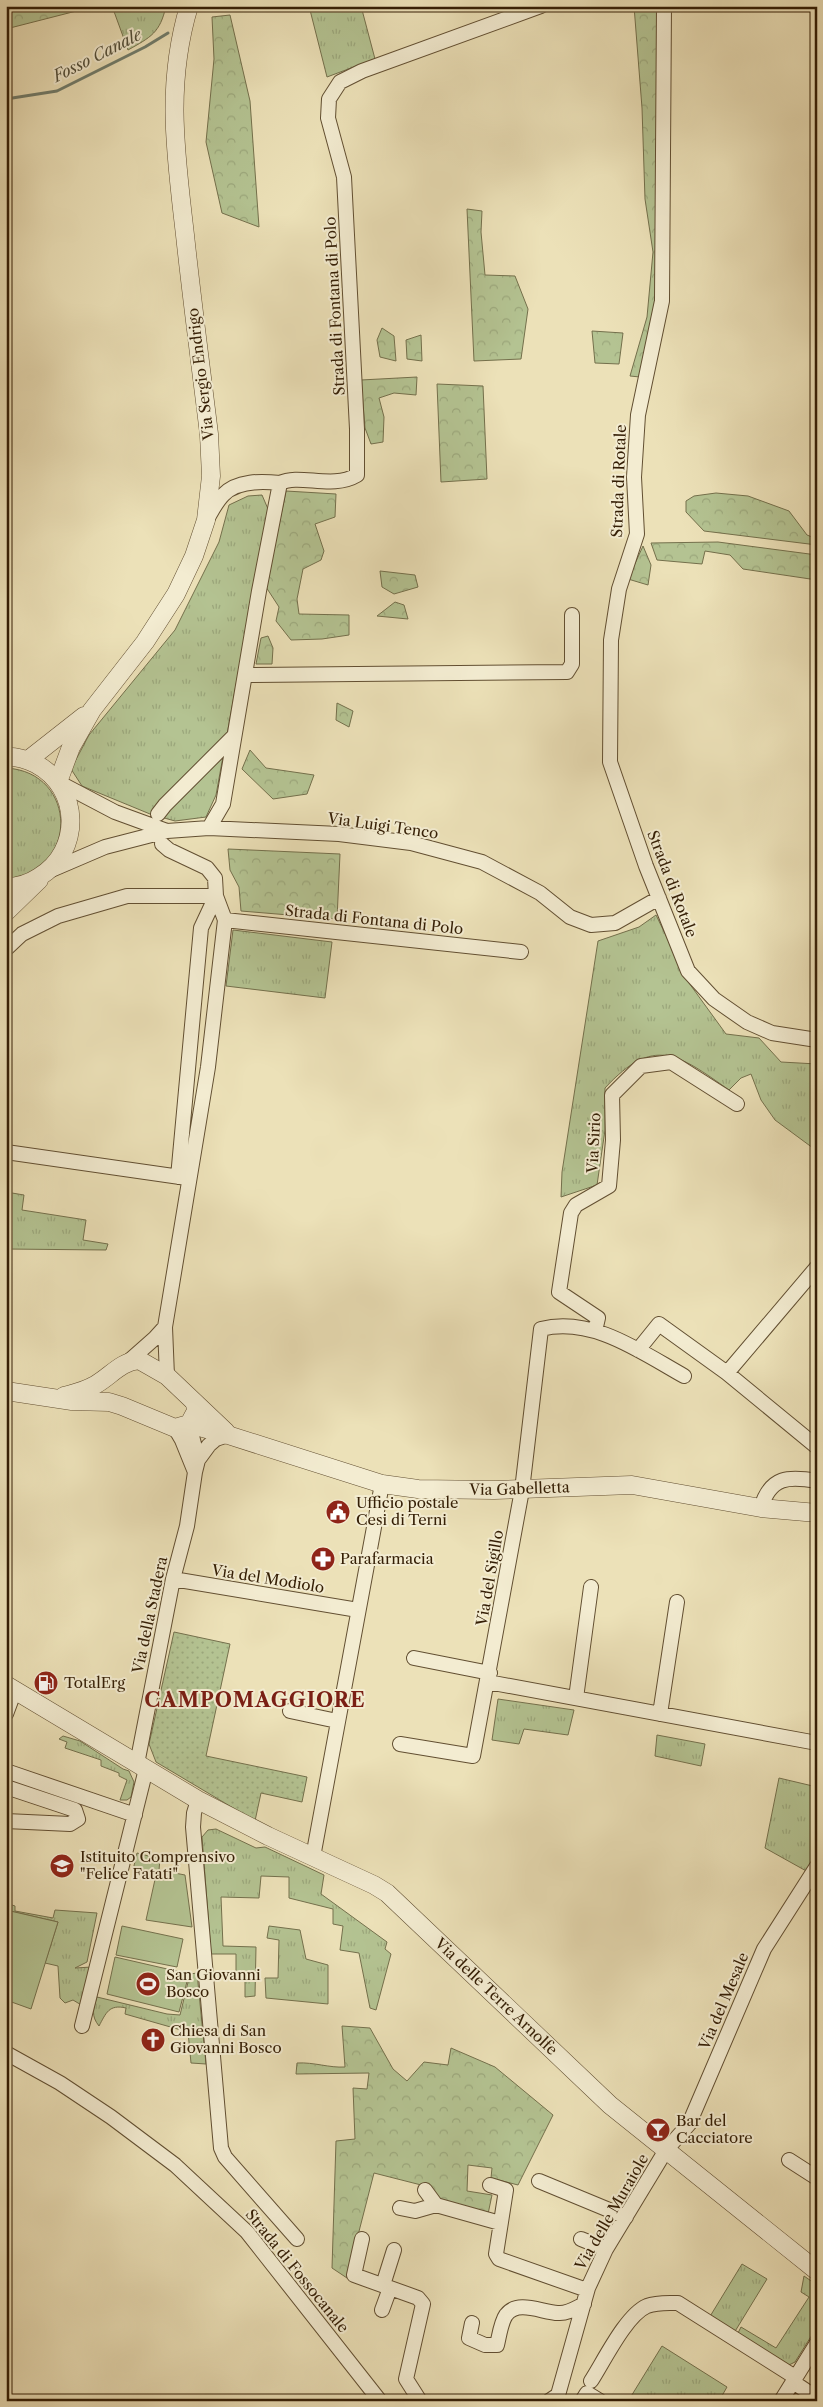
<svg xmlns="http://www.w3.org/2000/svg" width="823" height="2407" font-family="'Libre Caslon Text',serif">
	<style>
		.grass { fill: url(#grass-tufts); stroke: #74704c }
		.forest { fill: url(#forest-crowns); stroke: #74704c }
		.garden { fill: url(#garden-dots); stroke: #74704c }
		.pitch { fill: #b4c392; stroke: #74704c }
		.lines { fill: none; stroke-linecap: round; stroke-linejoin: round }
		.stream { stroke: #717d6c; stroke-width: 3 }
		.minor-casing { stroke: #624f32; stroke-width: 16 }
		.tertiary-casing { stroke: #624f32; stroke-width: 19 }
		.minor { stroke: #f3ecd1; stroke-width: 14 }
		.tertiary { stroke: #f3ecd1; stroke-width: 18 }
		.labels { text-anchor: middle; stroke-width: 4; stroke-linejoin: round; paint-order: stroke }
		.street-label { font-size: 15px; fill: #341e05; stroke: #f3ecd1 }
		.poi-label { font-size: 15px; fill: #341e05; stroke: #f3ecd1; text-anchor: start }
		.water-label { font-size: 16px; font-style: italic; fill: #524e39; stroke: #f3ecd1 }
		.district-label { font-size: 20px; font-weight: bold; letter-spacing: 1px; fill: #7a1f14; stroke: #f3ecd1 }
	</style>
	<defs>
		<pattern id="grass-tufts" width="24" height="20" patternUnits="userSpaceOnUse" patternTransform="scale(1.25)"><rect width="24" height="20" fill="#b4c392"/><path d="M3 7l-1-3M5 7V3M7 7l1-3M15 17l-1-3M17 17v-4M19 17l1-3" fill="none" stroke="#9ba77c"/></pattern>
		<pattern id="forest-crowns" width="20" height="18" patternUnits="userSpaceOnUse" patternTransform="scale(1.25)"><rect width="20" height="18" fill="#b4c392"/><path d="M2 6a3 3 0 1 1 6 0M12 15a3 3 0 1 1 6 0" fill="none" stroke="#9ba77c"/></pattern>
		<pattern id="garden-dots" width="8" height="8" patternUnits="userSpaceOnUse" patternTransform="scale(1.25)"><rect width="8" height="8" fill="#b4c392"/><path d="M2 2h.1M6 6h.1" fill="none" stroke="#9ba77c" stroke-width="1.8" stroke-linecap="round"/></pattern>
	</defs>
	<rect width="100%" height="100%" fill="#ece1b8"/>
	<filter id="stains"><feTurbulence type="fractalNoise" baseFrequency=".004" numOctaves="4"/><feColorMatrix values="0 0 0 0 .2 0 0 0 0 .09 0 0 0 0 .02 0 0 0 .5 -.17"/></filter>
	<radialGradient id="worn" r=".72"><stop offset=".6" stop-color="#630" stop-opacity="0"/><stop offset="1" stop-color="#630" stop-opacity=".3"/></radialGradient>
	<path class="grass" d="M112 6H166C160 33 151 37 128 50Z
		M309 6H361L375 59 327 77Z
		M262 495 268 509 216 795 206 817 175 821 150 814 82 786 71 769 89 735 175 630 219 542 229 505 248 496Z
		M6 768C79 772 79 874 6 879Z
		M656 915 689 983 726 1034 759 1038 781 1062 817 1064V1151L775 1120 761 1100 751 1074 741 1078 729 1090C678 1054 654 1035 605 1088V1130L597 1185 561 1197 562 1172 598 941 639 927Z
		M233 930 332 942 325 998 226 986Z
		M6 1192 24 1195 22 1210 86 1220 83 1240 108 1244 106 1250 6 1249Z
		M498 1699 574 1710 568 1735 524 1729 519 1744 492 1740Z
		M657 1735 705 1744 701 1766 655 1756Z
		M63 1736 80 1741 123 1769 129 1771 134 1782 131 1797 127 1800H120L127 1780 119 1776V1773L101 1766V1760L65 1748 67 1742 59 1739Z
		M779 1778 817 1787V1877L765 1848Z
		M216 1829 256 1848 265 1847 324 1875 321 1894 387 1942 385 1949 391 1954 376 2010 370 2008 359 1953 340 1950 343 1926 333 1924V1909L289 1898V1877L261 1876 259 1898 221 1897 223 1946 256 1947 255 1996 245 1997V1973L236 1972V1954H211L202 1837 208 1830Z
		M6 1903 15 1906V1911L53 1918 55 1910 97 1913 87 1962 75 1968 92 1967 83 2006 73 2000 65 2003 60 1998 58 1966 45 1963 58 1922 6 1910Z
		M269 1926 300 1930 306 1959 328 1965V2004L266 1998 265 1978H278L279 1940 267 1938Z
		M197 1973 206 2064 191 2063 188 2032 125 2014 126 2008C109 2004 106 2013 99 2026 91 2016 93 2009 97 1997L167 2014 180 2015 190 1974Z
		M742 2264 767 2279 734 2333 709 2318Z
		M804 2276 817 2285V2327L795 2362 789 2365 737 2335 741 2327 776 2348 809 2297 801 2292Z
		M662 2346 727 2387 719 2401H634L630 2398Z"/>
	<path class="forest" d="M6 6H96L6 29Z
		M634 6H661L659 252 654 316 640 377 630 376 647 317 653 252 645 199 642 108Z
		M230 15 250 101 259 227 222 213 206 142 214 59 212 17Z
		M467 209 482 211 481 232 485 275 515 276 528 309 521 359 474 361Z
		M382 328 394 336 396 361 380 357 377 340Z
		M592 331 623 333 619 364 595 363Z
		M421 335 422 361 407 359 406 340Z
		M417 377 416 395 394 393 379 398 384 417 383 442 371 444 365 428 361 380Z
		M437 384 483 386 487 479 441 482Z
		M286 491 336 494 335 517 315 524 324 551 321 560 303 569 297 599 299 614 349 615V635L322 639 291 640 276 621 279 607 266 587Z
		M716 493 748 496 789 511 807 535 817 539V545L704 531 686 512V501L694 496Z
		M718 542 817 555V580L743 569 730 555 705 551 702 564 657 560 651 543Z
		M643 546 651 565 648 585 628 579Z
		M380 571 415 575 418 587 394 594 382 587Z
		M395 602 404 605 408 619 377 616Z
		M268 636 273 648 272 664H256L261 638Z
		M337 703 353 711 349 727 336 720Z
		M250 750 266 768 314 775 307 794 273 799 242 769Z
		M228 849 340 854 337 919 241 911 239 887 230 870Z
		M342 2026 370 2028 393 2069 407 2081 424 2062 448 2065 451 2048 495 2067 553 2115 518 2185 491 2178 492 2168 468 2165 467 2191 492 2195 488 2214 438 2199 429 2187 374 2173 347 2278 332 2268 336 2141 355 2139 353 2088 367 2089 369 2073 296 2074 297 2063C314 2062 329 2068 345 2067Z"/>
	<path class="garden" d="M174 1632 230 1644 206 1756 307 1777 302 1802 261 1793 255 1821 156 1762 149 1744Z"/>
	<path class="pitch" d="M137 1853 160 1859 159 1870 185 1875 192 1927 146 1920 156 1875 133 1870Z
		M6 1910 58 1922 31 2009 6 2000Z
		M122 1926 183 1939 177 1967 116 1955Z
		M115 1957 189 1974 179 2012 107 1994Z"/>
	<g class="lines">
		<path class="stream" d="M6 99 57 91 145 47 168 33"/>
		<defs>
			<path id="minor" d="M664 6 662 301 638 415 634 477 637 534 619 589 611 640 610 762 646 866 688 971 714 999 747 1022 772 1033 817 1040
				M207 519C212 511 216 502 223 495 237 480 262 481 280 483
				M245 675 567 672 572 664V615
				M58 782 115 812 167 831
				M158 814 165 805 234 736
				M209 828 223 804 259 591 280 483C300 473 332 490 357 475V429L344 177 328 118 329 99 340 82 362 71 541 6
				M162 844 169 850 207 868 215 878 216 896 225 920 208 1067 165 1327 167 1376
				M49 871 105 847 167 831 209 828 339 834 411 843 482 862 540 893 570 917 591 925 615 923 659 898
				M225 920 521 952
				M6 949 22 934 58 916 127 896H216
				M6 1152 187 1178
				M178 1177 201 928 216 896
				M595 1331 598 1318 559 1292 571 1213 576 1205 609 1186 613 1140 612 1095 641 1066 671 1062 737 1104
				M638 1350 659 1324 727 1373 817 1447
				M129 1361 155 1338 165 1327
				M727 1373 817 1267
				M189 1424 198 1460
				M175 1428 182 1440 195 1472
				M761 1508C770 1476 789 1476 817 1481
				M173 1579 358 1610
				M414 1658 490 1673
				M488 1682 817 1743
				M576 1698 591 1587
				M290 1711 337 1721
				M6 1714 15 1690
				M660 1714 677 1602
				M400 1744 473 1756 522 1490 541 1329C592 1316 641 1352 684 1376
				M137 1764 173 1579 187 1526 195 1472 198 1460 209 1445 216 1439 228 1435
				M6 1771 135 1815
				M6 1787 75 1810 78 1819 70 1824 6 1821
				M198 1800 194 1813 193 1827 221 2148 225 2157 297 2239
				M313 1857 382 1484
				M82 2026 146 1769
				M6 2053 60 2083 111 2117 175 2165 247 2232 380 2401
				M789 2160 817 2178
				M539 2181 626 2217
				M490 2185 506 2190 496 2254 499 2259 587 2290
				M425 2190 436 2205
				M400 2208 415 2211 436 2205 500 2223
				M362 2239 354 2275 418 2298 423 2304 406 2379 420 2401
				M581 2239 606 2249
				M383 2285 394 2250
				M382 2310 390 2288
				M472 2323 469 2338 485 2345H497C499 2337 501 2322 506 2315 518 2299 543 2313 558 2313 567 2314 576 2308 584 2304
				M591 2381C604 2361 626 2315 647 2306 657 2302 667 2303 678 2303L795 2377
				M793 2382 817 2398
				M549 2401 558 2395 588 2288 606 2249 666 2150 689 2124 764 1949 817 1866
				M582 2401 587 2393 600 2401
				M781 2401 817 2343"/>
			<g id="tertiary">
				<path d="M6 757C16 756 27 760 36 764 81 788 82 851 39 877 30 883 17 887 6 887"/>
				<path d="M28 760 84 716"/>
				<path d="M58 782 71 747 92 710 145 642 176 594 194 556 206 520 211 476 209 434C201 368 192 301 185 235 176 155 165 86 189 6"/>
				<path d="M6 912 39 880"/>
				<path d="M6 1391 72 1401 109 1402 122 1406 175 1428 189 1424 196 1411 195 1403"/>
				<path d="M64 1396C75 1393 85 1391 95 1385 111 1376 120 1362 139 1360L167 1376 226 1432"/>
				<path id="s1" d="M189 1424 228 1435 382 1484 418 1489 494 1490 632 1485 761 1508 817 1513"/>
				<path id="s2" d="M6 1685 198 1800 268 1836 374 1885 387 1893 610 2105 817 2271"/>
			</g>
		</defs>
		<use href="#minor" class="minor-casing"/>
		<use href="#tertiary" class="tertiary-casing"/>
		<use href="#minor" class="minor"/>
		<use href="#tertiary" class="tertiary"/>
	</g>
	<defs>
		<symbol id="civic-disc" viewBox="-11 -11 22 22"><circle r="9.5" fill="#8f2418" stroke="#f3ecd1"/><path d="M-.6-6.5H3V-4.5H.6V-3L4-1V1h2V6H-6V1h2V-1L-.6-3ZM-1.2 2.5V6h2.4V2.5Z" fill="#fff"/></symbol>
		<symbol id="pharmacy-disc" viewBox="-11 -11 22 22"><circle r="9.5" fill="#8f2418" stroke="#f3ecd1"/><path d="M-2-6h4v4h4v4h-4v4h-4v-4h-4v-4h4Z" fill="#fff"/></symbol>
		<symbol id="fuel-disc" viewBox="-11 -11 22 22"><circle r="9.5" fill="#8f2418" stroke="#f3ecd1"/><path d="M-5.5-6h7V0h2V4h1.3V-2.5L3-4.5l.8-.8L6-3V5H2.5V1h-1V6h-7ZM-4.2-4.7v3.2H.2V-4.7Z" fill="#fff"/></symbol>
		<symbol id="school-disc" viewBox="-11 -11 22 22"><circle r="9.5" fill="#8f2418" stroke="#f3ecd1"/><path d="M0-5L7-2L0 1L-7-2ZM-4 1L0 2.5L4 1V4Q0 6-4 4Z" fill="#fff"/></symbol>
		<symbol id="stadium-disc" viewBox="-11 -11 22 22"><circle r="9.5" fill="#8f2418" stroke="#f3ecd1"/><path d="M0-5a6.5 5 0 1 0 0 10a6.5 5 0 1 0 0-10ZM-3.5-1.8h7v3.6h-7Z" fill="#fff"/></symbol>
		<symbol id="church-disc" viewBox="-11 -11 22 22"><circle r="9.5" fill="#8f2418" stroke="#f3ecd1"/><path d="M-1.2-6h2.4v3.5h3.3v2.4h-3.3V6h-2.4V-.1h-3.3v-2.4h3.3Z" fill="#fff"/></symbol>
		<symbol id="bar-disc" viewBox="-11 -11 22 22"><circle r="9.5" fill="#8f2418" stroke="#f3ecd1"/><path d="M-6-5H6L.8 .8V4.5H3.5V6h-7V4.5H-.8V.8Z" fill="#fff"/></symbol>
	</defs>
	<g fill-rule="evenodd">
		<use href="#civic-disc" x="324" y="1498" width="28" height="28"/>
		<use href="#pharmacy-disc" x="309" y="1545" width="28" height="28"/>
		<use href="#fuel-disc" x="32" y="1669" width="28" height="28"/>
		<use href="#school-disc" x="48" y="1852" width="28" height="28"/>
		<use href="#stadium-disc" x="134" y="1970" width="28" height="28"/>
		<use href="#church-disc" x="139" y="2026" width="28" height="28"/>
		<use href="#bar-disc" x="644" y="2116" width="28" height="28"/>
	</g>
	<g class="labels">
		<g class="street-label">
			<text transform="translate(335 306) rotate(-93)" y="5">Strada di Fontana di Polo</text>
			<text transform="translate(201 374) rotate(-97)" y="5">Via Sergio Endrigo</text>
			<text transform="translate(619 481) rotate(-88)" y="5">Strada di Rotale</text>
			<text transform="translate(383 826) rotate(8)" y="5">Via Luigi Tenco</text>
			<text transform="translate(672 884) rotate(69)" y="5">Strada di Rotale</text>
			<text transform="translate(374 920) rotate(6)" y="5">Strada di Fontana di Polo</text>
			<text transform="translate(594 1143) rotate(-87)" y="5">Via Sirio</text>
			<text dy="5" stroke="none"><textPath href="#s1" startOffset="340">Via Gabelletta</textPath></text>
			<text transform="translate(490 1578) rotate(-80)" y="5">Via del Sigillo</text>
			<text transform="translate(268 1579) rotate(9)" y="5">Via del Modiolo</text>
			<text transform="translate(150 1615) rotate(-78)" y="5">Via della Stadera</text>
			<text dy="5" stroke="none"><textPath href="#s2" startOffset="585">Via delle Terre Arnolfe</textPath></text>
			<text transform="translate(724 2001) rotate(-67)" y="5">Via del Mesale</text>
			<text transform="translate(612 2212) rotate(-60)" y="5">Via delle Muraiole</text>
			<text transform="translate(297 2271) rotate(51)" y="5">Strada di Fossocanale</text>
		</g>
		<g class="poi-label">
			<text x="356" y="1508">Ufficio postale<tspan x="356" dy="17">Cesi di Terni</tspan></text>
			<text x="340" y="1564">Parafarmacia</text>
			<text x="64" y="1688">TotalErg</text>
			<text x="80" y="1862">Istituito Comprensivo<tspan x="80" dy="17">"Felice Fatati"</tspan></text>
			<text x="166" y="1980">San Giovanni<tspan x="166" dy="17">Bosco</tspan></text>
			<text x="170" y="2036">Chiesa di San<tspan x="170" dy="17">Giovanni Bosco</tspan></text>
			<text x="676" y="2126">Bar del<tspan x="676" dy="17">Cacciatore</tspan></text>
		</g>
		<g class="water-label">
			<text transform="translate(97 55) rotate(-27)" y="6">Fosso Canale</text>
		</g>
		<g class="district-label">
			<text x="255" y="1707">CAMPOMAGGIORE</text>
		</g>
	</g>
	<rect width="823" height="2407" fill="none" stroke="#ece1b8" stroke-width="25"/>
	<rect x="8" y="8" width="808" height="2392" fill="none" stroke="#341e05" stroke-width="2.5"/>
	<rect x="12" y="12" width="798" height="2382" fill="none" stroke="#341e05"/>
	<rect width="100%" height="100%" filter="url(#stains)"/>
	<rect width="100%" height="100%" fill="url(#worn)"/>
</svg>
